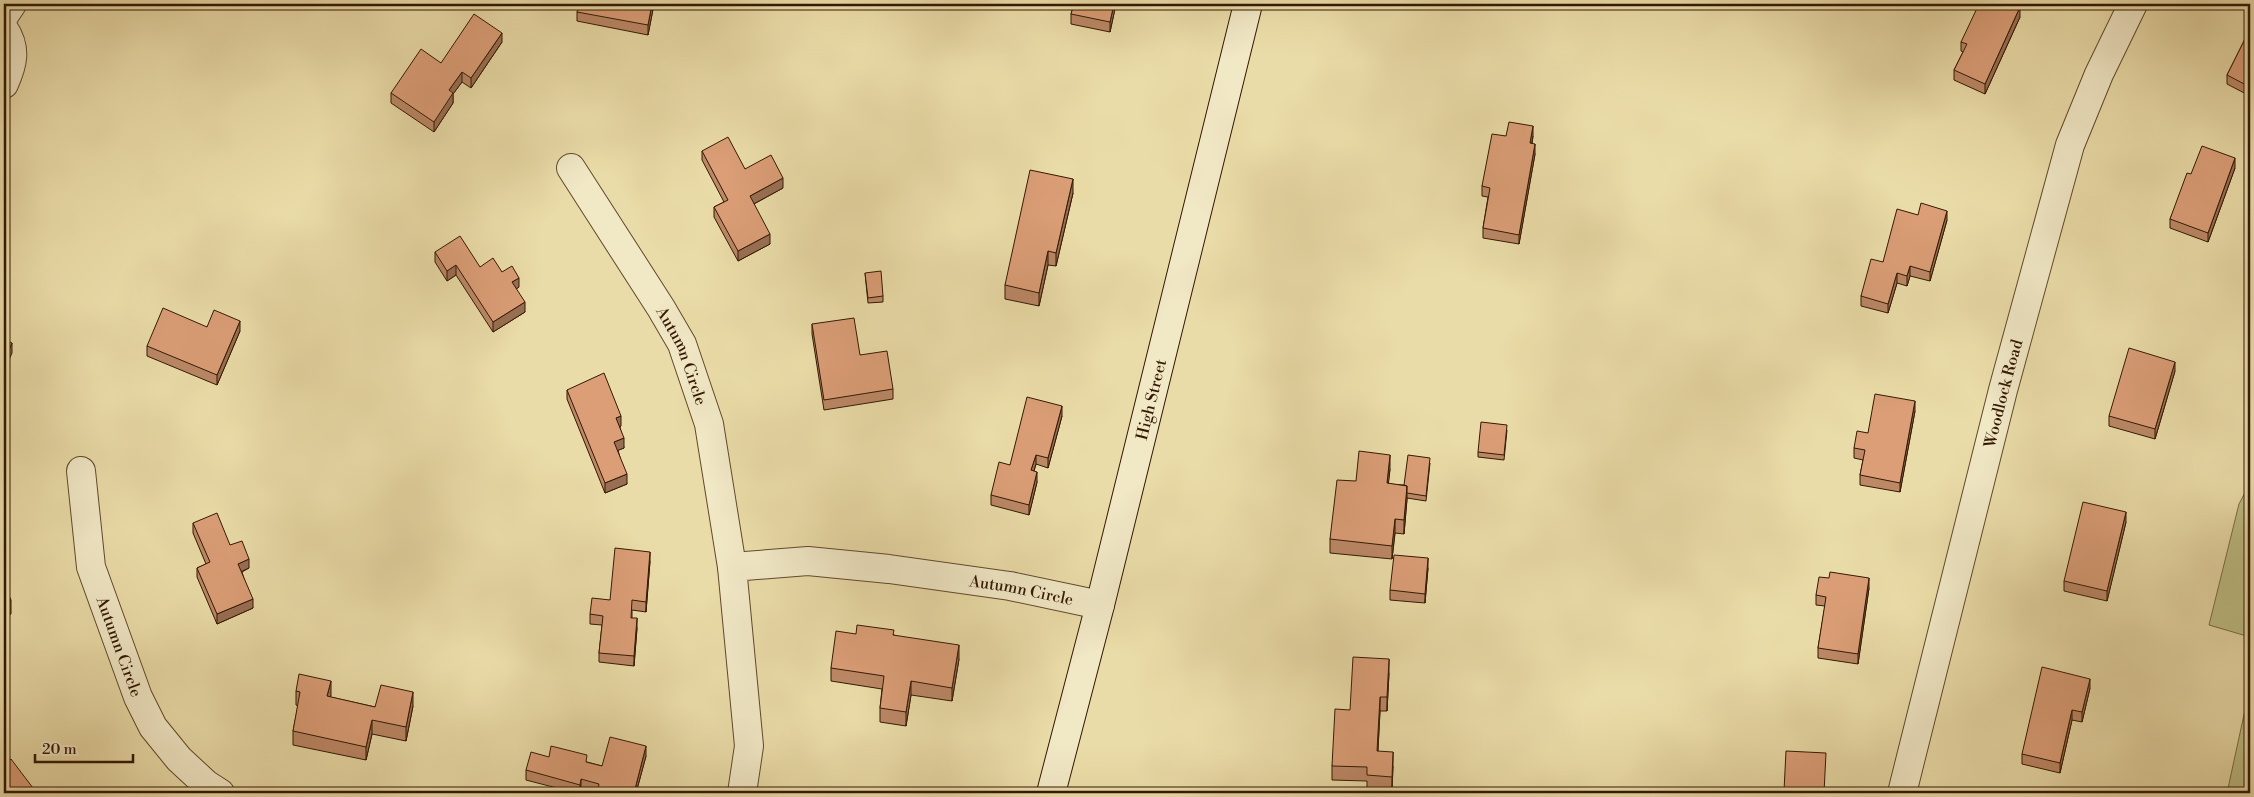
<svg xmlns="http://www.w3.org/2000/svg" width="2254" height="797" font-family="'Libre Bodoni',serif">
	<style>
		.green { fill: #bebe83; stroke: #786b43 }
		.lines { fill: none; stroke-linecap: round; stroke-linejoin: round }
		.street-casing { stroke: #61492c; stroke-width: 30 }
		.secondary-casing { stroke: #331803; stroke-width: 30 }
		.street { stroke: #f1e8c6; stroke-width: 28 }
		.secondary { stroke: #f1e8c6; stroke-width: 28 }
		.wall { fill: #bc8866; stroke: #331803 }
		.shaded-wall { fill: #996f53; stroke: #331803 }
		.building { fill: #db9e77; stroke: #331803 }
		.labels { text-anchor: middle; stroke-width: 4; stroke-linejoin: round; paint-order: stroke }
		.street-label { font-size: 16px; fill: #331803; stroke: #f1e8c6 }
	</style>
	<rect width="100%" height="100%" fill="#eadca8"/>
	<filter id="stains"><feTurbulence type="fractalNoise" baseFrequency=".004" numOctaves="4"/><feColorMatrix values="0 0 0 0 .2 0 0 0 0 .09 0 0 0 0 .02 0 0 0 .5 -.17"/></filter>
	<radialGradient id="worn" r=".72"><stop offset=".6" stop-color="#630" stop-opacity="0"/><stop offset="1" stop-color="#630" stop-opacity=".3"/></radialGradient>
	<path class="green" d="M2250 483V637L2209 625 2239 504Z
		M2250 687V793H2227Z"/>
	<g class="lines">
		<defs>
			<g id="street">
				<path d="M4 16 12 4"/>
				<path d="M4 29C17 49 13 64 4 84"/>
				<path id="s1" d="M571 168 661 308 682 344 709 424 732 567"/>
				<path id="s2" d="M81 471 91 567 138 697 153 727 179 759 206 784 220 793"/>
				<path id="s3" d="M742 793 749 746 732 567 808 561 889 569 1010 586 1100 605"/>
				<path id="s4" d="M1902 793 2003 390 2070 145 2099 74 2133 4"/>
			</g>
			<g id="secondary">
				<path id="s5" d="M1051 793 1100 605 1248 4"/>
			</g>
		</defs>
		<use href="#street" class="street-casing"/>
		<use href="#secondary" class="secondary-casing"/>
		<use href="#street" class="street"/>
		<use href="#secondary" class="secondary"/>
	</g>
	<path class="wall" d="M654 4 648 35 577 21V12Z
		M1074 4H1116L1110 32 1071 24V14Z
		M2020 17 1985 94 1954 80V70L1963 52 1961 51V42Z
		M2250 29V96L2227 84V75Z
		M502 42 471 88 462 82 453 94V103L434 132 391 103V93L441 63Z
		M1506 136H1533L1532 144 1535 154 1519 244 1483 238V228L1488 197 1482 196V186Z
		M702 151 745 169 783 188 754 204 770 244 738 261 714 217V207L724 202 702 160Z
		M2235 168 2208 242 2170 228V219L2191 174Z
		M1073 193 1056 266 1048 265 1039 306 1005 299V285Z
		M1918 215 1947 220 1930 281 1910 276 1907 286 1897 283 1888 313 1861 306V296L1883 262Z
		M435 252 480 267 502 272 519 287 516 289 525 312 493 332 456 275 447 281 435 262Z
		M865 273 883 296V302L868 303Z
		M812 324 860 355 893 389V399L824 410 812 334Z
		M207 327 240 331 217 385 147 356V346Z
		M2175 371 2155 439 2109 426V416Z
		M567 390 621 426 620 427 624 448 618 450 627 484 605 493 567 399Z
		M1915 411 1900 492 1860 485V475L1863 460 1854 458V448L1868 433Z
		M1062 416 1048 468 1036 464 1034 471 1037 482 1029 515 991 505V495L1010 465Z
		M1507 430 1504 460 1478 457V452Z
		M1430 463 1426 501 1407 498 1404 534 1395 533 1392 559 1330 553V539L1356 481 1390 469 1388 484 1404 485Z
		M2126 522 2107 601 2064 591V581Z
		M193 523 230 545 249 568 242 572 253 608 217 624 197 577V568L206 564 193 533Z
		M650 561 646 612 632 610V618L637 628 634 666 599 662V653L602 625 590 624V614L610 600Z
		M1428 568 1425 603 1390 600V590Z
		M1829 578 1869 588 1858 664 1818 658V648L1825 606 1816 605V595Z
		M856 634 894 635 959 659 952 701 911 695 906 726 880 722V708L882 689 831 681V668Z
		M1389 673 1387 711H1380L1378 751 1393 766 1392 790 1367 789V781L1332 780V766L1350 710Z
		M2090 688 2082 722 2072 720 2060 773 2022 764V754Z
		M296 691 331 695 330 697 375 707 413 706 406 741 372 734 366 760 293 745V731L298 706 296 705Z
		M646 756 636 793H598L581 789 580 793H576L526 780V770L587 762 602 766Z"/>
	<path class="shaded-wall" d="M652 4H654L648 35V25Z
		M1114 4H1116L1110 32V22Z
		M2020 7V17L1985 94V84Z
		M502 33V42L471 88V78Z
		M462 72V82L453 94V103L434 132V122L449 90Z
		M1533 126V136L1530 153V143Z
		M1535 144V154L1519 244V235Z
		M2235 158V168L2208 242V233Z
		M783 178V188L750 206V196Z
		M1073 179V193L1056 266V253Z
		M1947 211V220L1930 281V272Z
		M770 234V244L738 261V251Z
		M1048 251V265L1039 306V293Z
		M456 265V275L447 281V271Z
		M1910 266V276L1907 286V276Z
		M1897 273V283L1888 313V304Z
		M519 278V287L512 292V282Z
		M525 302V312L493 332V322Z
		M240 321V331L217 385V375Z
		M12 343V353L4 371V361Z
		M2175 362V371L2155 439V429Z
		M1915 401V411L1900 492V483Z
		M1062 406V416L1048 468V458Z
		M621 416V426L616 428V418Z
		M624 438V448L614 452V442Z
		M1036 455V464L1031 480V470Z
		M1390 455V469L1387 497V483Z
		M1037 472V482L1029 515V505Z
		M627 474V484L605 493V483Z
		M1407 486V500L1404 534V520Z
		M2126 512V522L2107 601V591Z
		M1395 519V533L1392 559V546Z
		M650 552V561L646 612V602Z
		M1428 558V568L1425 603V594Z
		M249 559V568L238 573V564Z
		M1869 578V588L1858 664V654Z
		M253 599V608L217 624V614Z
		M11 600V614L4 617V603Z
		M637 618V628L634 666V656Z
		M959 645V659L952 701V688Z
		M1389 659V673L1387 711V697Z
		M2090 679V688L2082 722V712Z
		M331 681V695L327 710V696Z
		M911 681V695L906 726V712Z
		M413 692V706L406 741V727Z
		M1380 697V711L1377 765V751Z
		M2072 710V720L2060 773V763Z
		M372 720V734L366 760V747Z
		M646 746V756L636 793H634Z
		M1393 752V766L1392 790V777Z
		M581 779V789L580 793V785Z
		M33 788V793H28V791Z"/>
	<path class="building" d="M579 4H652L648 25 577 12Z
		M1074 4H1114L1110 22 1071 14Z
		M1979 4H2013L2020 7 1985 84 1954 70 1967 44 1961 42Z
		M474 14 502 33 471 78 462 72 449 90 453 93 434 122 391 93 421 49 441 63Z
		M2250 29V87L2227 75Z
		M1509 122 1533 126 1530 143 1535 144 1519 235 1483 228 1490 188 1482 186 1492 134 1506 136Z
		M728 137 745 169 771 155 783 178 750 196 770 234 738 251 714 207 728 200 702 151Z
		M2202 146 2235 158 2208 233 2170 219 2187 173 2191 174Z
		M1030 170 1073 179 1056 253 1048 251 1039 293 1005 285Z
		M1921 203 1947 211 1930 272 1910 266 1907 276 1897 273 1888 304 1861 296 1871 259 1883 262 1897 209 1918 215Z
		M460 236 480 267 493 258 502 272 512 266 519 278 512 282 525 302 493 322 456 265 447 271 435 252Z
		M881 271 883 296 868 298 865 273Z
		M163 308 207 327 214 310 240 321 217 375 147 346Z
		M854 318 860 355 887 351 893 389 824 400 812 324Z
		M4 339 12 343 4 361Z
		M2129 348 2175 362 2155 429 2109 416Z
		M604 373 621 416 616 418 624 438 614 442 627 474 605 483 567 390Z
		M1875 394 1915 401 1900 483 1860 475 1865 450 1854 448 1857 431 1868 433Z
		M1027 397 1062 406 1048 458 1036 455 1031 470 1037 472 1029 505 991 495 999 462 1010 465Z
		M1481 422 1507 425 1504 455 1478 452Z
		M1359 451 1390 455 1387 483 1407 486 1404 520 1395 519 1392 546 1330 539 1337 480 1356 481Z
		M1408 455 1430 458 1426 496 1407 493V486L1404 485Z
		M2083 502 2126 512 2107 591 2064 581Z
		M217 513 230 545 242 541 249 559 238 564 253 599 217 614 197 568 210 562 193 523Z
		M615 548 650 552 646 602 632 600 631 618H637L634 656 599 653 603 616 590 614 592 598 610 600Z
		M1394 555 1428 558 1425 594 1390 590Z
		M1830 572 1869 578 1858 654 1818 648 1826 597 1816 595 1819 577 1829 578Z
		M4 584 11 600 4 603Z
		M857 625 894 630 893 635 959 645 952 688 911 681 906 712 880 708 884 676 831 668 836 631 856 634Z
		M1353 657 1389 659 1387 697H1380L1377 751 1393 752 1392 777 1367 775V767L1332 766 1335 709 1350 710Z
		M2042 667 2090 679 2082 712 2072 710 2060 763 2022 754Z
		M299 674 331 681 327 696 375 707 381 685 413 692 406 727 372 720 366 747 293 731 300 692 296 691Z
		M610 737 646 746 634 793H612L598 789 599 784 581 779 580 785 526 770 531 752 549 757 551 746 587 755 586 762 602 766Z
		M1786 751 1826 753 1824 793H1763V790L1784 791Z
		M11 759 33 788 28 791 30 793H4V765Z"/>
	<g class="labels">
		<g class="street-label">
			<text dy="6" stroke="none"><textPath href="#s1" startOffset="219">Autumn Circle</textPath></text>
			<text dy="6" stroke="none"><textPath href="#s4" startOffset="412">Woodlock Road</textPath></text>
			<text dy="6" stroke="none"><textPath href="#s5" startOffset="406">High Street</textPath></text>
			<text dy="6" stroke="none"><textPath href="#s3" startOffset="519">Autumn Circle</textPath></text>
			<text dy="6" stroke="none"><textPath href="#s2" startOffset="181">Autumn Circle</textPath></text>
		</g>
	</g>
	<rect width="2254" height="797" fill="none" stroke="#eadca8" stroke-width="20"/>
	<rect x="5" y="5" width="2244" height="787" fill="none" stroke="#331803" stroke-width="2.5"/>
	<rect x="10" y="10" width="2234" height="777" fill="none" stroke="#331803"/>
	<path d="M35 754v8h98v-8" fill="none" stroke="#331803" stroke-width="2.5"/>
	<text x="42" y="754" font-size="15" fill="#331803" stroke="#f1e8c6" stroke-width="4" paint-order="stroke">20 m</text>
	<rect width="100%" height="100%" filter="url(#stains)"/>
	<rect width="100%" height="100%" fill="url(#worn)"/>
</svg>
